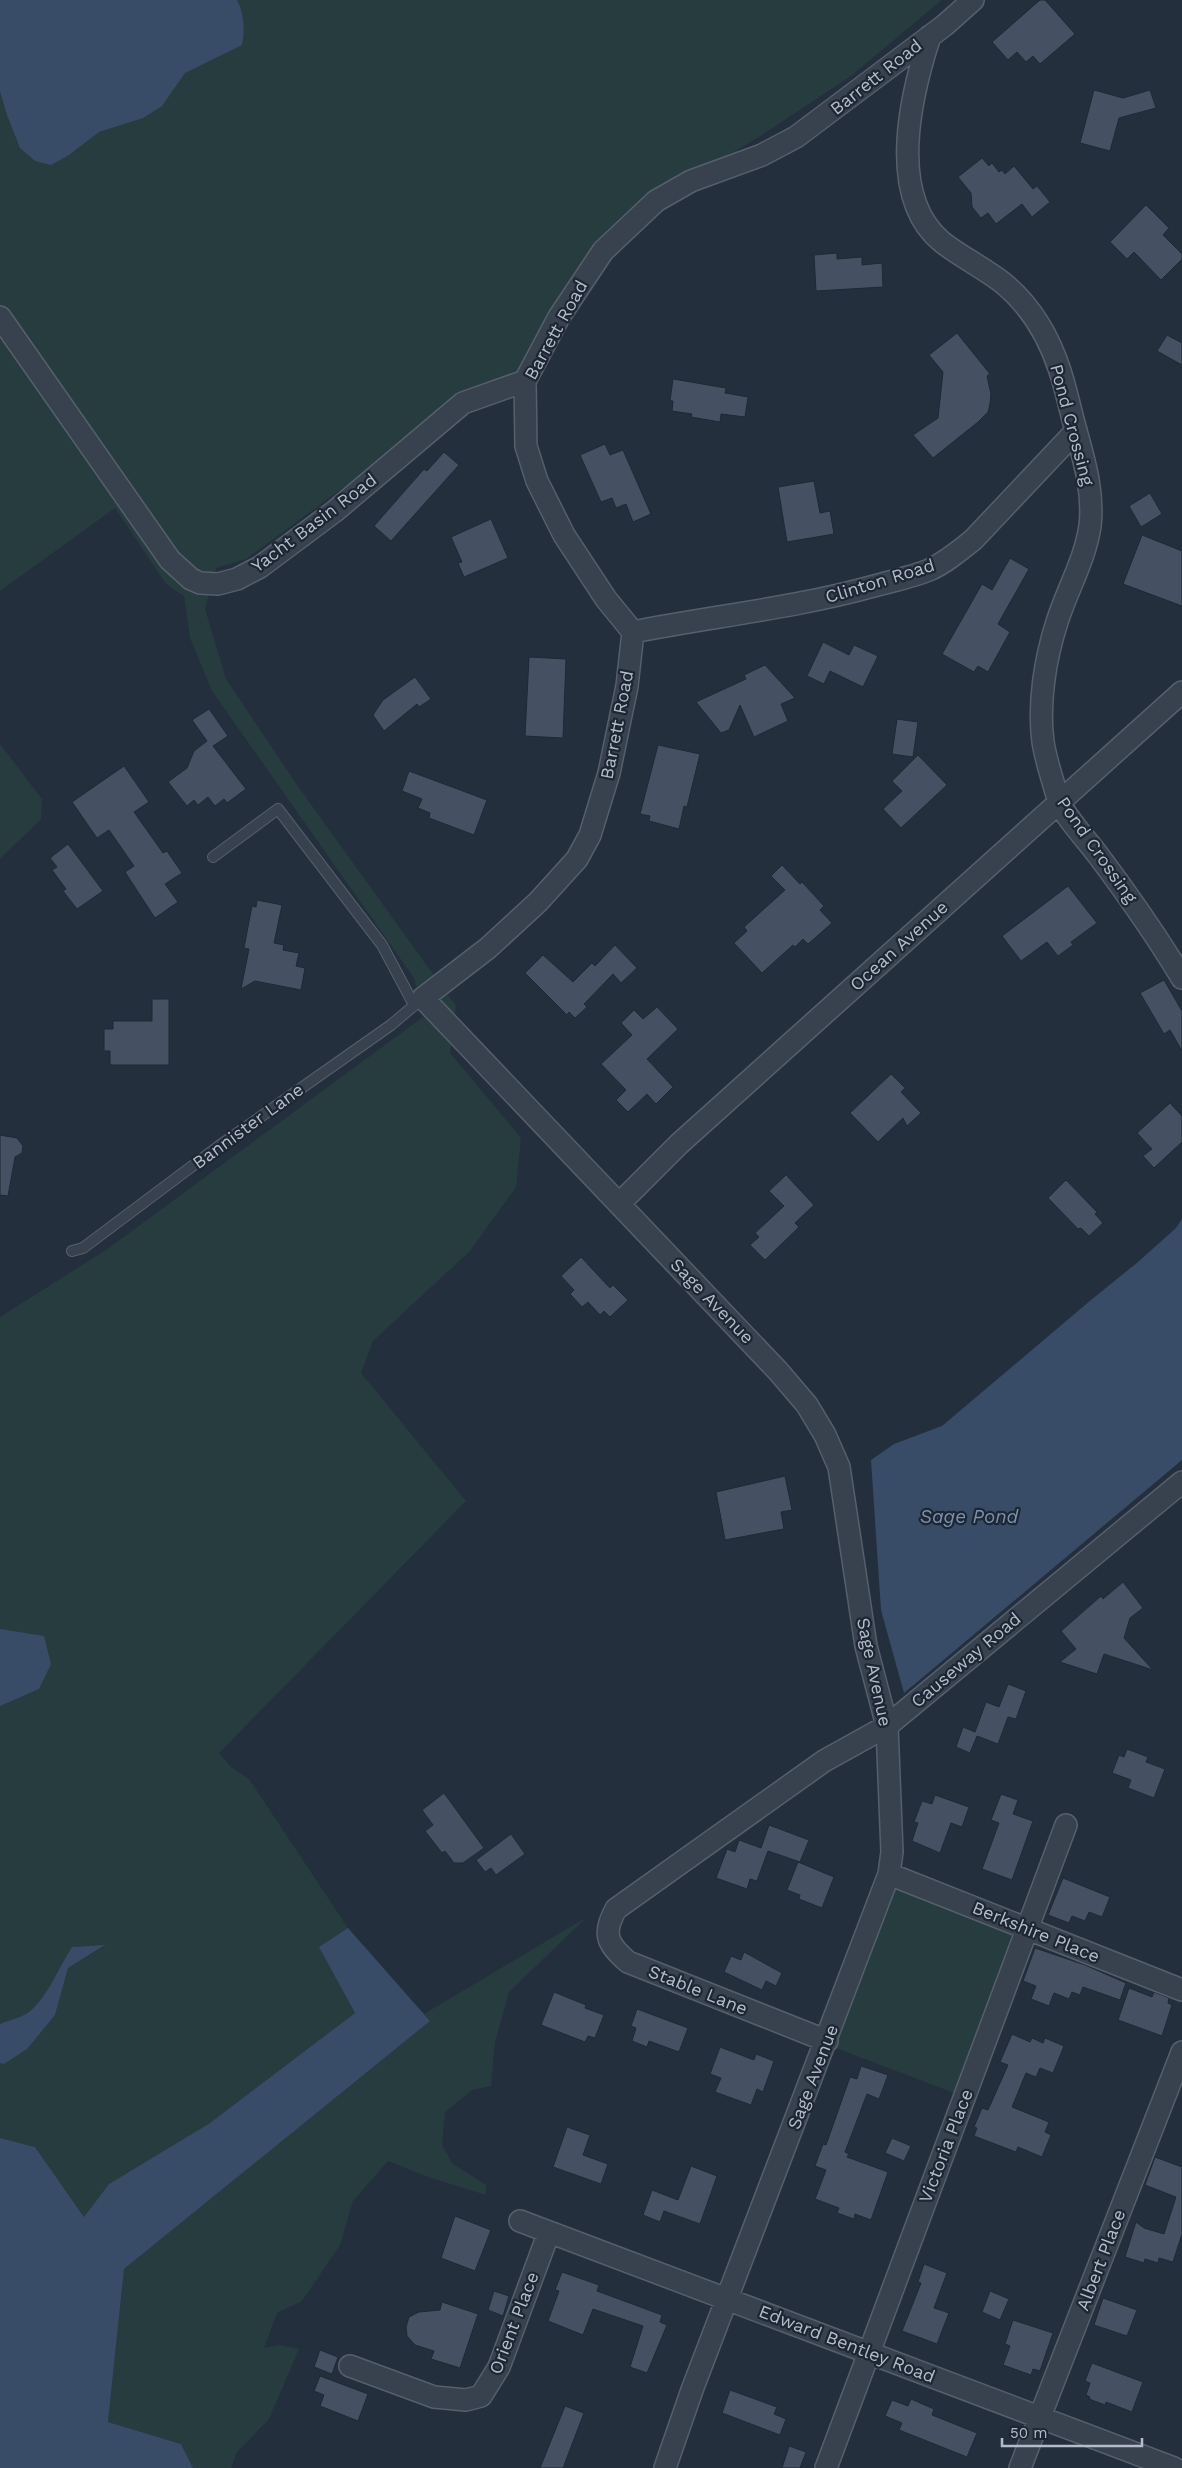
<svg xmlns="http://www.w3.org/2000/svg" width="1182" height="2468" font-family="'Work Sans',sans-serif">
	<style>
		.green { fill: #263c3f }
		.water { fill: #394c67 }
		.building { fill: #455162; stroke: #1f2835 }
		.lines { fill: none; stroke-linecap: round; stroke-linejoin: round }
		.service-casing { stroke: #565f6c; stroke-width: 12 }
		.minor-casing { stroke: #565f6c; stroke-width: 24 }
		.service { stroke: #38414e; stroke-width: 10 }
		.minor { stroke: #38414e; stroke-width: 21 }
		.labels { text-anchor: middle; stroke-width: 4.5; stroke-linejoin: round; paint-order: stroke }
		.street-label { font-size: 18px; fill: #b4bcc9; stroke: #1d2633 }
		.water-label { font-size: 19px; font-style: italic; fill: #7c92b1; stroke: #1d2633 }
	</style>
	<rect width="100%" height="100%" fill="#242f3e"/>
	<path class="green" d="M0 0H942L851 76 762 135 632 213 525 381 463 400 246 559 216 568 205 609 226 679 297 785 456 1006 450 1053 521 1138 516 1187 470 1251 373 1341 361 1373 466 1501 219 1753 231 1767 249 1779 348 1928 320 1947 355 2013 210 2123 109 2184 84 2217 35 2147 0 2138V2063L4 2064 55 2015 68 1968 104 1946 72 1947C58 1968 49 1995 29 2012 21 2018 9 2020 0 2024V1317L106 1250 423 1017 414 978 212 691 190 638 184 596 166 584 115 508 0 591V337L8 348 17 342 0 317Z
		M0 744 42 799 41 819 0 859Z
		M891 1877 1026 1929 962 2096 828 2045Z
		M587 1917 509 1992 495 2042 491 2086 472 2090 445 2112 442 2145 452 2163 486 2185V2195L428 2177 388 2161 353 2201 340 2245 302 2301 277 2313 264 2348 278 2345 299 2349 269 2419 237 2452 231 2468H193L181 2444 108 2422 124 2269 430 2021 424 2014Z"/>
	<path class="water" d="M0 0H237C244 13 245 30 242 45L185 73 162 106 143 118 99 132 69 155 51 165 35 161 20 148 7 115 0 91Z
		M1182 1219V1460L904 1693 881 1610 871 1460 894 1444 942 1426 1091 1300 1138 1262 1176 1228Z
		M0 1629 44 1636 51 1664 39 1689 0 1706Z
		M348 1928 430 2021 124 2269 108 2422 181 2444 193 2468H0V2138L35 2147 84 2217 109 2184 210 2123 355 2013 319 1947Z
		M105 1945 68 1968 55 2015 27 2049 4 2064 0 2063V2024C9 2020 21 2018 29 2012 49 1995 58 1968 72 1947Z"/>
	<path class="building" d="M1040 0H1045L1075 34 1040 64 1033 56 1026 62 1017 52 1008 60 992 42Z
		M1094 90 1123 98 1150 90 1156 108 1119 118 1110 151 1080 143Z
		M982 158 989 166 992 163 999 172 1002 170 1005 174 1014 166 1033 189 1037 186 1050 202 1032 217 1022 204 996 224 988 213 981 218 972 207 971 193 958 177Z
		M1146 205 1169 228 1163 235 1182 254V259L1161 280 1134 252 1127 259 1110 242Z
		M837 253V259L862 257V265L882 263 883 287 816 291 814 255Z
		M957 333 990 374 987 376 991 394 990 404 988 412 978 422 933 458 913 435 938 418 943 372 929 355Z
		M1167 335 1182 343V365L1157 351Z
		M673 379 726 388 725 393 748 397 745 417 721 414 720 422 691 417 692 414 672 411 673 401H670Z
		M605 444 610 455 623 450 651 514 633 522 626 504 616 508 612 498 601 502 580 455Z
		M444 452 459 465 391 541 374 526 424 469 427 471Z
		M814 481 820 513 830 511 834 534 787 542 778 487Z
		M1150 493 1162 514 1141 527 1129 506Z
		M491 519 508 558 464 577 458 563 462 562 451 537Z
		M1142 535 1182 551V606L1123 584Z
		M1010 558 1029 569 998 624 1010 632 988 672 978 666 974 672 942 654 982 584 992 590Z
		M823 642 849 655 854 645 878 656 863 687 830 671 824 684 807 676Z
		M529 657 566 659 563 738 525 736Z
		M765 665 795 698 781 704 788 721 754 737 740 705 729 730 721 733 696 702 746 679 744 675Z
		M415 677 431 699 419 707 417 704 384 731 373 715 383 700Z
		M209 709 228 736 213 746 246 789 227 803 224 799 215 806 208 797 198 805 194 800 187 806 168 782 187 768 194 751 207 741 192 720Z
		M897 719 918 722 913 757 892 754Z
		M658 745 700 754 687 807 684 806 679 829 649 821 650 816 640 814Z
		M918 755 947 785 901 828 883 809 902 791 892 781Z
		M124 766 149 802 134 812 163 853 167 851 182 873 165 884 178 902 155 918 125 872 134 866 109 830 97 838 72 802Z
		M409 771 487 800 474 835 429 818 430 813 418 808 422 799 402 791Z
		M68 844 103 891 77 909 63 891 66 889 52 870 57 867 50 858Z
		M782 865 800 884 802 882 824 906 820 910 832 923 808 944 803 939 795 947 793 945 762 973 734 943 747 931 744 927 785 890 771 876Z
		M1068 886 1097 923 1071 942 1073 945 1058 956 1047 942 1021 961 1002 936Z
		M257 900 282 905 274 943 284 945 283 950 299 953 296 966 305 968 301 990 255 981 241 989 249 949 244 948 252 906 256 907Z
		M615 945 637 968 621 983 613 974 584 1004 587 1007 575 1018 569 1012 567 1015 525 973 543 955 573 982 592 963 595 966Z
		M1164 980 1182 1011V1051L1170 1030 1164 1034 1140 993Z
		M152 999H169V1065H110V1051H104V1029H113V1021H152Z
		M657 1007 678 1029 647 1059 673 1087 656 1104 647 1094 628 1112 616 1100 626 1090 601 1064 632 1035 621 1023 634 1010 643 1019Z
		M891 1074 905 1088 901 1092 921 1113 907 1126 903 1118 878 1142 850 1113Z
		M1170 1103 1182 1116V1142L1154 1168 1143 1156 1152 1149 1137 1133Z
		M0 1135 17 1138 23 1146 22 1153 15 1157 8 1196 0 1195Z
		M786 1175 814 1205 795 1223 799 1227 765 1260 750 1245 759 1237 755 1233 784 1206 769 1191Z
		M1066 1180 1097 1212 1095 1214 1103 1223 1089 1236 1081 1228 1078 1229 1048 1198Z
		M581 1257 610 1288 613 1285 628 1300 610 1317 604 1311 600 1315 588 1302 582 1307 570 1294 574 1290 561 1276Z
		M785 1476 792 1510 781 1512 784 1529 725 1540 716 1492Z
		M1123 1582 1143 1608 1130 1618 1124 1638 1153 1670 1104 1654 1097 1674 1060 1662 1076 1649 1061 1631 1101 1596 1103 1599Z
		M1008 1684 1026 1691 1016 1719 1008 1717 998 1744 977 1736 970 1753 956 1747 963 1727 975 1732 986 1702 999 1707Z
		M1127 1749 1148 1757 1146 1762 1165 1769 1154 1798 1128 1788 1131 1780 1112 1773 1119 1755 1124 1757Z
		M444 1793 484 1848 463 1863H454L445 1851 442 1853 425 1831 433 1825 422 1810Z
		M1001 1794 1018 1800 1013 1814 1033 1821 1012 1880 982 1869 999 1823 991 1820Z
		M935 1795 969 1807 962 1827 951 1823 940 1853 912 1841 918 1823 914 1822 922 1801 932 1804Z
		M769 1825 809 1840 800 1862 768 1851 757 1881 750 1879 747 1889 716 1878 727 1849 735 1852 739 1840 761 1848Z
		M511 1834 525 1854 496 1875 491 1868 485 1872 476 1860Z
		M798 1862 834 1877 822 1908 799 1899 800 1895 787 1890Z
		M1063 1878 1110 1897 1102 1917 1089 1912 1085 1921 1072 1916 1069 1923 1048 1915Z
		M1035 1948 1085 1965 1126 1983 1120 2000 1083 1987 1080 1995 1072 1992 1069 1999 1054 1993 1049 2006 1031 1999 1036 1986 1023 1981Z
		M744 1952 782 1973 776 1986 766 1981 762 1990 724 1972 731 1956 741 1960Z
		M1129 1988 1152 1997 1154 1992 1169 1998 1168 2003 1172 2005 1162 2036 1118 2020Z
		M554 1992 586 2005 585 2008 604 2015 595 2038 588 2036 585 2042 541 2025Z
		M637 2009 688 2028 679 2052 649 2041 647 2047 632 2041 636 2028 631 2026Z
		M1012 2034 1030 2042 1032 2038 1043 2043 1045 2038 1064 2046 1053 2073 1040 2068 1036 2077 1026 2073 1012 2107 1049 2122 1045 2132 1051 2135 1042 2157 1018 2147 1016 2152 974 2136 977 2128 974 2127 982 2108 988 2110 1008 2065 1000 2062Z
		M720 2047 754 2060 756 2054 774 2061 763 2092 757 2089 751 2105 715 2092 721 2078 710 2074Z
		M861 2066 888 2075 879 2099 867 2094 845 2152 849 2154 847 2157 888 2172 871 2220 855 2214 854 2219 837 2213 839 2208 815 2199 826 2170 815 2166 823 2144 826 2145 850 2077 857 2079Z
		M567 2127 590 2135 583 2155 608 2164 601 2184 553 2167Z
		M892 2138 911 2146 904 2161 885 2153Z
		M1155 2157 1182 2167V2234L1173 2262 1159 2258 1158 2263 1145 2259 1144 2263 1125 2257 1136 2222 1144 2228 1164 2234 1176 2197 1145 2185Z
		M691 2166 717 2176 700 2224 664 2211 660 2222 643 2215 652 2190 678 2200Z
		M455 2216 491 2230 475 2271 441 2258Z
		M924 2264 947 2273 934 2308 949 2313 937 2344 902 2331 921 2283 918 2282Z
		M562 2272 599 2285 597 2291 662 2315 660 2322 667 2325 647 2373 630 2367 643 2326 593 2309 583 2335 548 2321 559 2291 555 2290Z
		M494 2291 509 2296 503 2316 488 2310Z
		M990 2291 1009 2299 1000 2320 982 2312Z
		M1103 2298 1137 2310 1127 2336 1094 2325Z
		M442 2302 478 2314 460 2368 431 2359 434 2351 415 2345 407 2336 406 2327 409 2317 419 2312 440 2310Z
		M1013 2320 1053 2333 1040 2371 1033 2369 1031 2375 1003 2365 1010 2346 1005 2344Z
		M320 2350 338 2357 332 2374 314 2367Z
		M1092 2363 1143 2382 1132 2412 1106 2402 1105 2405 1089 2399 1090 2397 1086 2395 1090 2383 1085 2381Z
		M320 2376 368 2394 358 2421 320 2406 324 2395 314 2391Z
		M730 2390 777 2407 774 2414 786 2419 780 2435 722 2413Z
		M911 2399 934 2409 932 2415 977 2433 967 2457 899 2430 902 2423 885 2416 892 2400 908 2406Z
		M565 2406 584 2413 563 2468H540Z
		M789 2446 806 2452 800 2468H782Z"/>
	<g class="lines">
		<defs>
			<path id="service" d="M213 857 278 809 382 945 414 1005
				M72 1251 83 1248 219 1146 391 1025 423 998"/>
			<path id="minor" d="M930 36C911 94 886 196 942 242 961 257 984 268 1003 283 1031 306 1049 337 1060 371 1066 389 1070 409 1075 427 1084 460 1094 492 1090 526 1085 560 1067 590 1057 622 1045 659 1038 704 1043 742 1046 761 1053 781 1058 799 1064 816 1087 840 1098 855 1128 895 1156 935 1182 978
				M0 317 170 560 191 579 200 583 218 584 237 579 260 567 335 511 463 403 525 381
				M633 632C714 616 795 608 874 586 892 581 912 577 929 570 945 563 959 551 973 540L1076 431
				M619 1204 679 1144 1182 692
				M889 1874 1182 1990
				M827 2041 628 1962C607 1944 602 1934 616 1909L824 1761 887 1726 1182 1482
				M520 2221 1174 2468
				M350 2366 434 2397 466 2400 481 2396 499 2367 549 2232
				M665 2468 692 2390 889 1874 892 1852 887 1726 866 1646 839 1467 825 1435 807 1405 778 1371 423 998 488 948 538 902 577 859 590 835 609 773 627 686 633 632 606 599 564 535 537 481 526 446 525 381 559 317 603 251 656 201 691 181 762 155 796 137 945 25 973 0
				M826 2468 1066 1825
				M1020 2468 1182 2052"/>
		</defs>
		<use href="#service" class="service-casing"/>
		<use href="#minor" class="minor-casing"/>
		<use href="#service" class="service"/>
		<use href="#minor" class="minor"/>
	</g>
	<g class="labels">
		<g class="street-label">
			<text transform="translate(876 77) rotate(-38)" y="6">Barrett Road</text>
			<text transform="translate(556 330) rotate(-61)" y="6">Barrett Road</text>
			<text transform="translate(1072 425) rotate(75)" y="6">Pond Crossing</text>
			<text transform="translate(314 523) rotate(-37)" y="6">Yacht Basin Road</text>
			<text transform="translate(880 581) rotate(-17)" y="6">Clinton Road</text>
			<text transform="translate(617 725) rotate(-79)" y="6">Barrett Road</text>
			<text transform="translate(1097 850) rotate(55)" y="6">Pond Crossing</text>
			<text transform="translate(899 946) rotate(-42)" y="6">Ocean Avenue</text>
			<text transform="translate(248 1126) rotate(-36)" y="6">Bannister Lane</text>
			<text transform="translate(712 1301) rotate(46)" y="6">Sage Avenue</text>
			<text transform="translate(966 1660) rotate(-40)" y="6">Causeway Road</text>
			<text transform="translate(874 1672) rotate(78)" y="6">Sage Avenue</text>
			<text transform="translate(1036 1932) rotate(22)" y="6">Berkshire Place</text>
			<text transform="translate(698 1990) rotate(22)" y="6">Stable Lane</text>
			<text transform="translate(813 2077) rotate(-69)" y="6">Sage Avenue</text>
			<text transform="translate(946 2146) rotate(-69)" y="6">Victoria Place</text>
			<text transform="translate(1101 2260) rotate(-69)" y="6">Albert Place</text>
			<text transform="translate(514 2323) rotate(-69)" y="6">Orient Place</text>
			<text transform="translate(847 2344) rotate(21)" y="6">Edward Bentley Road</text>
		</g>
		<g class="water-label">
			<text x="969" y="1523">Sage Pond</text>
		</g>
	</g>
	<path d="M1002 2438v8h140v-8" fill="none" stroke="#b4bcc9" stroke-width="2.5"/>
	<text x="1010" y="2438" font-size="15" fill="#b4bcc9" stroke="#1d2633" stroke-width="4" paint-order="stroke">50 m</text>
</svg>
